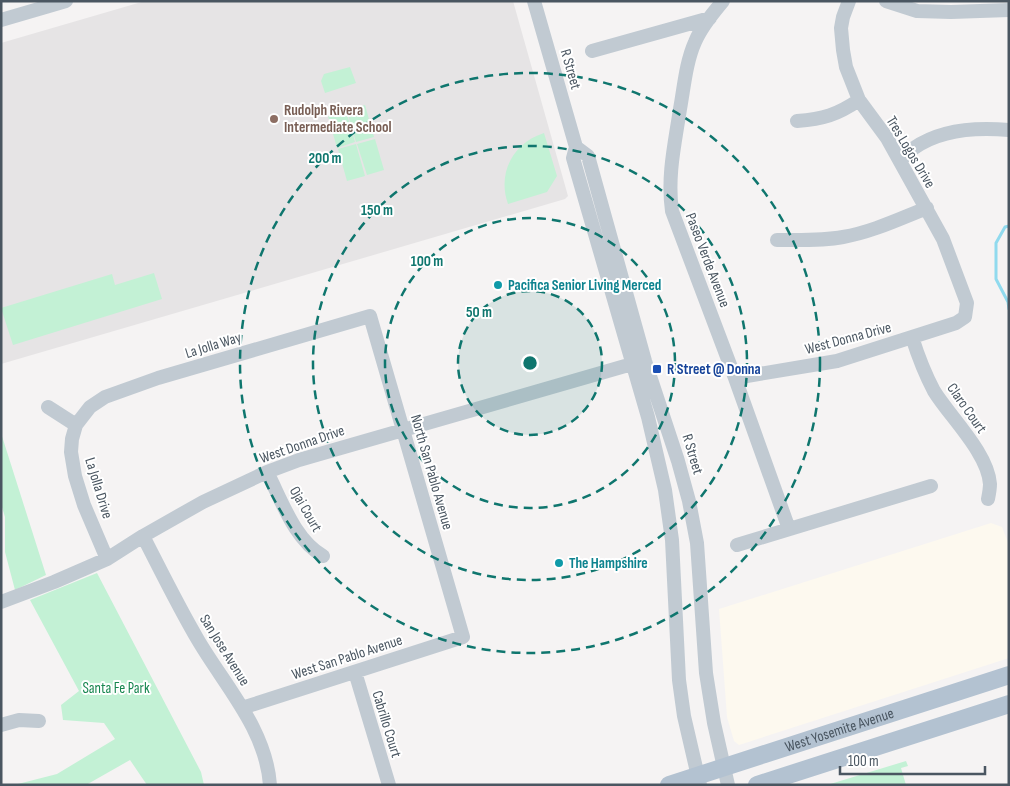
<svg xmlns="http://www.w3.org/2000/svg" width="1010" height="786" font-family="'Sofia Sans Condensed',sans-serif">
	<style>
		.commercial { fill: #fdf9ef }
		.education { fill: #e6e4e5 }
		.green { fill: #c3f1d5 }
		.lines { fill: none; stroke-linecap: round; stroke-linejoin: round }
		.stream { stroke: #90daee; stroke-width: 3 }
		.minor { stroke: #c1cad2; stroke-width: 14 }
		.major { stroke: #b3c2d1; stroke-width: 18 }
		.ring { fill: none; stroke: #0f766e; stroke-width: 2.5; stroke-dasharray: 9 6 }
		.education-dot { fill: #8d6e63; stroke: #fff; stroke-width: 2 }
		.culture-dot { fill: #0f9aa8; stroke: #fff; stroke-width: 2 }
		.transit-dot { fill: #1a4fb4; stroke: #fff; stroke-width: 2 }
		.labels { text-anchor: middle; stroke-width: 4; stroke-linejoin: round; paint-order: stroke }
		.street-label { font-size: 15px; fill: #4a5661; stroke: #fff }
		.education-label { font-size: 15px; font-weight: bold; fill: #785e54; stroke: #fff; text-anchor: start }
		.culture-label { font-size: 15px; font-weight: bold; fill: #0d838f; stroke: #fff; text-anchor: start }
		.transit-label { font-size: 15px; font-weight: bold; fill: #164399; stroke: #fff; text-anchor: start }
		.park-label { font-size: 15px; fill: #17864f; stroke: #fff }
		.centre { fill: #0f766e; stroke: #fff; stroke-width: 2.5 }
		.ring-label { font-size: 15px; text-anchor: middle; font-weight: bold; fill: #0f766e; stroke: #fff; stroke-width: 4; stroke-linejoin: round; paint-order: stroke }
	</style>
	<rect width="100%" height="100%" fill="#f5f3f3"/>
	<path class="commercial" d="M991 523 1002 527 1009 545V658L739 745 734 741 727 717 719 609Z"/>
	<path class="education" d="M145 1H513L568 196 565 199 1 364V43Z"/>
	<path class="green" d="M350 67 356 83 325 93 321 81 324 74Z
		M365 105 374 137 356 142 347 111Z
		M346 111 355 142 337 148 328 116Z
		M544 133 557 176 547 192 508 204C497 173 513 143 544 133Z
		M375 139 384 170 367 175 357 144Z
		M356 144 365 176 347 181 338 149Z
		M154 273 162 299 13 345 1 308 112 274 115 285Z
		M1 433 46 575 15 590 5 552V517L1 504Z
		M97 573 201 772 204 785H147L130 760 86 785H14L57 774 115 739 104 723 63 720 61 705 79 691 30 600Z
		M906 761 908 766 901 768 906 785H827Z"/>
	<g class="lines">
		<path class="stream" d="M1009 226 1005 227 996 243V279L1008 302 1009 309"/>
		<path class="minor" d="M534 1 576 147 573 158 648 417 665 490 672 540 679 680 684 716 700 785
			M723 1C713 13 701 27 695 42 686 62 684 87 680 109 675 143 667 176 672 211L735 378 789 529
			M886 1 917 11 951 12 1009 10
			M1 20 66 1
			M592 51 710 18
			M797 121C823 119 837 115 859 100
			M576 147 588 156 645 361 678 461 689 501 697 543 706 673 714 723 728 785
			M900 161C904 157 909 151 914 148 941 129 976 127 1009 130
			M777 240C799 240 821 241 843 237 872 232 899 219 927 208
			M912 337C918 356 925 374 934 391 950 417 988 453 990 484 990 489 989 494 988 499
			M735 378 837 361 956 323 965 317 967 303 943 239 887 138 859 100 846 67 843 50 841 28 843 17 849 1
			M48 407 76 425
			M267 472C282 501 294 539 323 556
			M143 536C161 571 178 606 198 640 225 686 266 729 270 785
			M737 545 931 486
			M107 559 84 505 75 476 71 452 72 439 76 425 90 407 105 397 158 378 370 316 463 637 242 708
			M1 602 54 582 107 559 143 536 203 502 267 472 299 460 632 364
			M355 672 389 785
			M1 725 19 720 39 721"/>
		<g class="major">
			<path id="s1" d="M669 785 1009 675"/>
			<path d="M757 785 1009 704"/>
		</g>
	</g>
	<circle cx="530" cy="363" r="72" fill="#0f766e" fill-opacity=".12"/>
	<g class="ring">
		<circle cx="530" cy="363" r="72"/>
		<circle cx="530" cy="363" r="145"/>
		<circle cx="530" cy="363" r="217"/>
		<circle cx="530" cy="363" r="290"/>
	</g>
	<circle class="education-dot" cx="274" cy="119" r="5"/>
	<g class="culture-dot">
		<circle cx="498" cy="285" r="5"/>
		<circle cx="559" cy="563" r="5"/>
	</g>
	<rect class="transit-dot" x="652" y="364" width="10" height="10" rx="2.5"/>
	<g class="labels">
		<g class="street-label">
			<text transform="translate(571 69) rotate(74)" y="5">R Street</text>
			<text transform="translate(911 152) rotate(59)" y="5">Tres Logos Drive</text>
			<text transform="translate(708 260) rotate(69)" y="5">Paseo Verde Avenue</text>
			<text transform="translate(848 338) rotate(-15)" y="5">West Donna Drive</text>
			<text transform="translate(213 345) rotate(-17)" y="5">La Jolla Way</text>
			<text transform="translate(967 408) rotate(55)" y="5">Claro Court</text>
			<text transform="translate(302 444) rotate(-19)" y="5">West Donna Drive</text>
			<text transform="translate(693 454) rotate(73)" y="5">R Street</text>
			<text transform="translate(432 472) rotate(74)" y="5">North San Pablo Avenue</text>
			<text transform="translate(99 488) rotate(73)" y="5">La Jolla Drive</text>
			<text transform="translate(306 509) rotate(60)" y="5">Ojai Court</text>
			<text transform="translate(225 650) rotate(58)" y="5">San Jose Avenue</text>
			<text transform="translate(347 657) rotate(-18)" y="5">West San Pablo Avenue</text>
			<text transform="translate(387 724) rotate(73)" y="5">Cabrillo Court</text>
			<text dy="5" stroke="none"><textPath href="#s1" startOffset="179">West Yosemite Avenue</textPath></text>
		</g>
		<g class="education-label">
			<text x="284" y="115">Rudolph Rivera<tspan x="284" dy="17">Intermediate School</tspan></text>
		</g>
		<g class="culture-label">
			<text x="508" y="290">Pacifica Senior Living Merced</text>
			<text x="569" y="568">The Hampshire</text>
		</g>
		<g class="transit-label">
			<text x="667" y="374">R Street @ Donna</text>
		</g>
		<g class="park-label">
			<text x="116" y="693">Santa Fe Park</text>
		</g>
	</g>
	<circle cx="530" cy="363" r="8" class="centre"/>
	<g class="ring-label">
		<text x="325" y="163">200 m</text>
		<text x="377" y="215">150 m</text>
		<text x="427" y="266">100 m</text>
		<text x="479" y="317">50 m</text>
	</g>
	<rect width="1010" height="786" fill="none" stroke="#4a5661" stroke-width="5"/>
	<path d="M840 766v8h145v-8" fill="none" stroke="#4a5661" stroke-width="2.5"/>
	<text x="848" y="766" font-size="15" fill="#4a5661" stroke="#ffffff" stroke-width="4" paint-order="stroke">100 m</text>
</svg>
